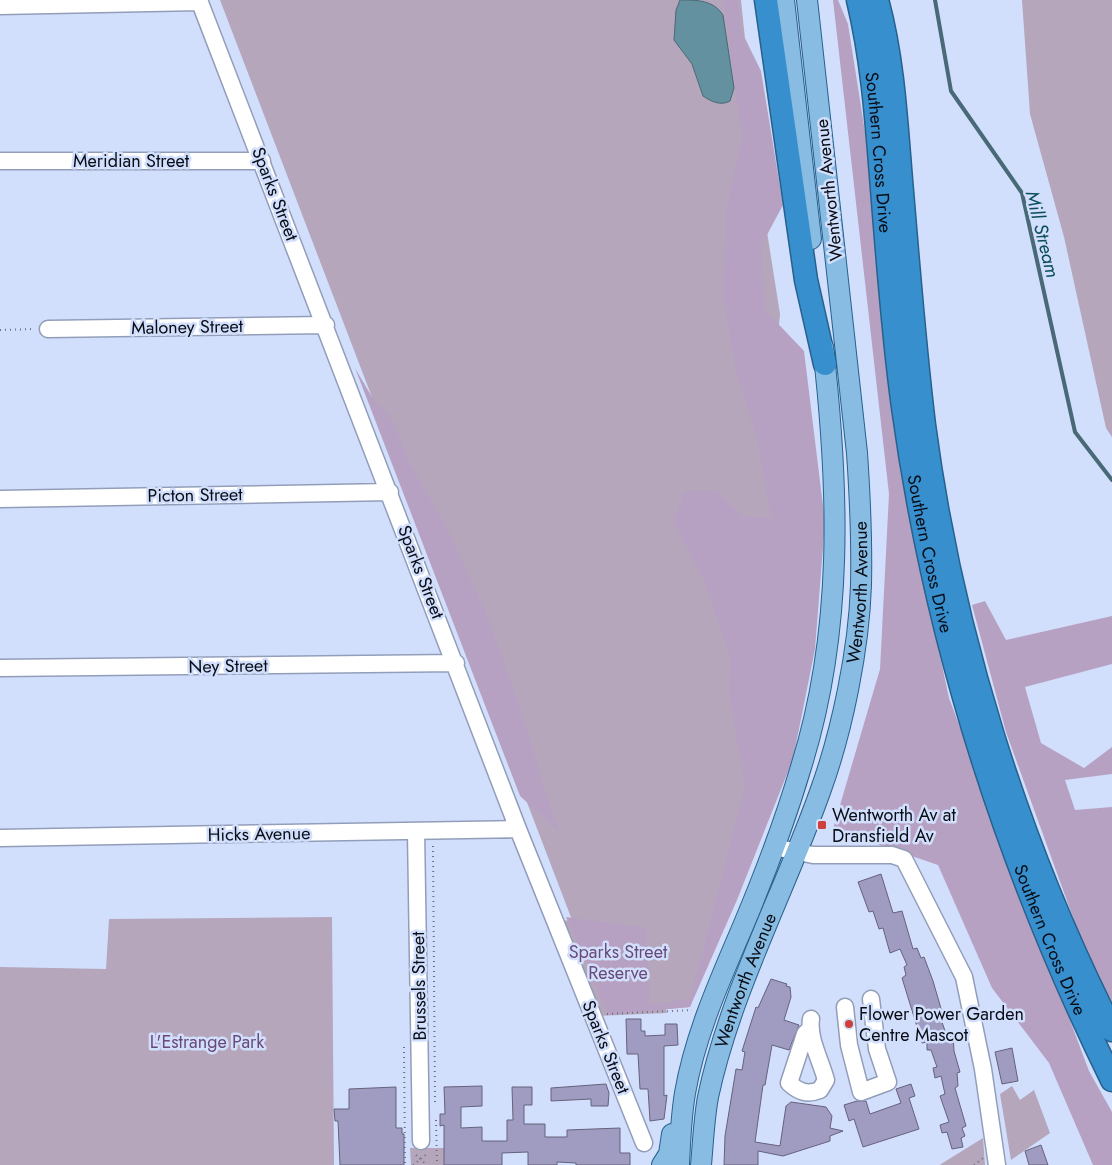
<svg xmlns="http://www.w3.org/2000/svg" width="1112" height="1165" font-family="Jost,sans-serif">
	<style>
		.green { fill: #b5a6bc }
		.forest { fill: #b7a1c2 }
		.water { fill: #64919f; stroke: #486976 }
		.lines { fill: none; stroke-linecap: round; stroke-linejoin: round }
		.stream { stroke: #486976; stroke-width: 4 }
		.building { fill: #a09bc0; stroke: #65627d }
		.minor-casing { stroke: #929eb9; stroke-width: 19 }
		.major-casing { stroke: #27618d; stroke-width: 22 }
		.highway-casing { stroke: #27618d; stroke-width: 25 }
		.path { stroke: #677082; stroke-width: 2; stroke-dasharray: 1 4; stroke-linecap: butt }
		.minor { stroke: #fff; stroke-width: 16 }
		.major { stroke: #88bce2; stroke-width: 20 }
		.highway { stroke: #388fce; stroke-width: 22 }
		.poi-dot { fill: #ce3f3d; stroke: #d2dffc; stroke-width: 2 }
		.labels { text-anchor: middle; stroke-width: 5; stroke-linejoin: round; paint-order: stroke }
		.street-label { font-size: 18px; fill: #080c15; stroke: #d2dffc }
		.poi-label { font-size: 18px; fill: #080c15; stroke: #d2dffc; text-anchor: start }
		.park-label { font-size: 18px; fill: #694978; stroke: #d2dffc }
		.water-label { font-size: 19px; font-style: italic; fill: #0b4d5d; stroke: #d2dffc }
	</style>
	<rect width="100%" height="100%" fill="#d2dffc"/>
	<path class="green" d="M220 0H741L761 194 780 314 773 388 779 743 690 1007 666 1009 667 1013 597 1016 561 921 572 920Z
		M1022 0H1112V437L1106 428 1064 237 1030 114Z
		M332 917 334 1165H0V967L106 969 109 919Z
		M1012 1086 1020 1100 1034 1090 1050 1133 1011 1160 1000 1094Z
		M983 1138 985 1165H940L941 1164Z
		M410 1148H444V1165H411Z"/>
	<path class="forest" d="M723 0H738L741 30 761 71 783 205 761 246 765 310 804 351 825 522 815 649 793 759 737 900 690 1007 609 1015 566 917 646 928 650 1005 690 999 745 786 729 694 730 657 705 583 673 521 685 491 717 490 744 517 771 518 757 439 736 372 723 296 726 212 742 137Z
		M833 0H838L848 24 865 132 901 474 949 698 1089 1071 1112 1112V1165H1093L1049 1063 992 988 938 865 833 829 880 669 889 494Z
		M355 368 372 397 393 421 408 460 446 526 487 615 521 711 558 831 520 796Z
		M985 601 1006 640 1112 616V664L1025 687 1041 743 1084 768 1112 747V774L1065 780 1075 810 1112 807V1004L1088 959 1006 732 972 605Z"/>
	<path class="water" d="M680 0C698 0 713 0 723 15L734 88 730 101C721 106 712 102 703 96L692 64 674 40 676 10Z"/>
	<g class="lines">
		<path class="stream" d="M935 0 951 91 1022 193 1075 432 1112 480"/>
	</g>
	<path class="building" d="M881 874 893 913 902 911 913 949 917 948 921 958 924 957 933 981 942 1012 939 1013 947 1037 953 1035 954 1051 960 1072 957 1073 958 1086 955 1088 966 1126 962 1128 965 1136 961 1138 963 1147 952 1149 947 1132 942 1133 940 1125 949 1122 940 1096 945 1094 941 1076 935 1078 933 1068 937 1067 931 1050H927V1042L922 1043 902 978 906 975 904 967 907 965 900 949 890 953 883 928 879 929 873 911 869 912 858 882Z
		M771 979 787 984 786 986 790 987 791 997 784 1020 799 1025 789 1050 772 1045 765 1085H763L755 1142 780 1146 786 1106 791 1102 826 1107 832 1116 830 1128 843 1131 830 1136V1141L783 1156 758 1151V1165H724L725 1136 736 1069 742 1070 745 1052 742 1051 756 1007 758 1008Z
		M626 1019H641V1031H645V1036L665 1035V1024H677L678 1045 664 1046V1096L667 1095 664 1119 650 1121 648 1089H640L638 1054H627Z
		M1012 1048 1018 1081 1002 1084 995 1052Z
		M606 1084 609 1093 608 1106H591V1099L551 1101V1088Z
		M911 1084 915 1096 909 1098 919 1129 863 1147 854 1119 849 1121 844 1105 857 1101H866L870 1114 901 1103 896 1089Z
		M482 1086V1106L461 1107V1128L482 1127V1141H507V1120H513L512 1087H532V1105H524V1124H545V1137H567V1130L620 1128V1153H630V1165H576V1163L557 1162V1165H528V1152L502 1153V1165H444V1125L440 1126V1114H445L444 1087Z
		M396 1087V1128H402V1134H404V1165H340L338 1121H335L334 1109H349V1089Z
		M1041 1145 1048 1165H1029L1025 1151Z"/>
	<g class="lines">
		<defs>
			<path id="minor" d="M199 0 518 829 644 1143
				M0 6 200 2
				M0 161H262
				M48 329 326 325
				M0 499 390 492
				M0 668 456 663
				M416 831 421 1141
				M0 838 518 829
				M774 847 813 855H892L904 859 964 977 983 1069 997 1165
				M845 1007 849 1045 861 1092 888 1082 877 1049 871 999
				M810 1029 805 1034 789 1083C799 1092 807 1095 820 1090L826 1080C821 1061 808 1038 811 1019"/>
			<g id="major">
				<path d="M784 0 811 239"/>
				<path d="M662 1165 669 1154 672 1134"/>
				<path d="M679 1165C680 1141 681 1117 685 1093 695 1035 720 980 743 926 765 874 785 821 801 767 844 630 839 488 823 347"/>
				<path id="s1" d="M701 1165C703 1143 704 1119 708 1097 730 993 784 893 820 792 842 732 859 649 861 585 862 541 860 497 857 453L807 0"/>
			</g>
			<g id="highway">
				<path d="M766 0 806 280 825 364"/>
				<path id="s2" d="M858 0C873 62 877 126 882 189 888 262 893 335 903 407 935 641 1008 868 1112 1080"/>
				<path d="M877 0C893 58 896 120 901 180 908 262 914 343 924 425 951 630 1018 846 1112 1030"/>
			</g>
		</defs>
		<use href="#minor" class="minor-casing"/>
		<use href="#major" class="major-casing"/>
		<use href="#highway" class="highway-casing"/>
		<path class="path" d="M0 330 35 329
			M433 846 435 1103
			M607 1014 692 1010
			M404 1047 405 1165
			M436 1120 437 1165
			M416 1155 427 1165
			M413 1165 427 1154
			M974 1165 983 1158"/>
		<use href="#minor" class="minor"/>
		<use href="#major" class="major"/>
		<use href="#highway" class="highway"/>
	</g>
	<g class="poi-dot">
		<rect x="817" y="820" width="10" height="10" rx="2.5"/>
		<circle cx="849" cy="1024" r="5"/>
	</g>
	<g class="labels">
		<g class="street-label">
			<text dy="6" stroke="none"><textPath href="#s2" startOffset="154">Southern Cross Drive</textPath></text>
			<text x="131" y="167">Meridian Street</text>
			<text transform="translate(829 190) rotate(-96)" y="6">Wentworth Avenue</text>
			<text transform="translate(275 194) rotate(69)" y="6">Sparks Street</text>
			<text transform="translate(187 327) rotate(-1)" y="6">Maloney Street</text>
			<text transform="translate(195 495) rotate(-1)" y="6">Picton Street</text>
			<text dy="6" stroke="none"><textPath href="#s2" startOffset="559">Southern Cross Drive</textPath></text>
			<text transform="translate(421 572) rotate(69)" y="6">Sparks Street</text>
			<text dy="6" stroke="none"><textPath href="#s1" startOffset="598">Wentworth Avenue</textPath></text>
			<text transform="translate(228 666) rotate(-1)" y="6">Ney Street</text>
			<text transform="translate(259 834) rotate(-1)" y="6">Hicks Avenue</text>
			<text dy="6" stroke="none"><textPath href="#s2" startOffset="964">Southern Cross Drive</textPath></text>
			<text dy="6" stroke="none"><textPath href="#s1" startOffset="191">Wentworth Avenue</textPath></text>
			<text transform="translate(419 986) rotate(-91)" y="6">Brussels Street</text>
			<text transform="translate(606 1047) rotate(68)" y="6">Sparks Street</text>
		</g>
		<g class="poi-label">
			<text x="832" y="821">Wentworth Av at<tspan x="832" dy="21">Dransfield Av</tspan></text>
			<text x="859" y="1020">Flower Power Garden<tspan x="859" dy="21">Centre Mascot</tspan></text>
		</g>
		<g class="park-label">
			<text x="618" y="958">Sparks Street<tspan x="618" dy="21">Reserve</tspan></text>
			<text x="207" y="1048">L'Estrange Park</text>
		</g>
		<g class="water-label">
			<text transform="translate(1043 234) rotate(76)" y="7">Mill Stream</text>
		</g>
	</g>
</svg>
